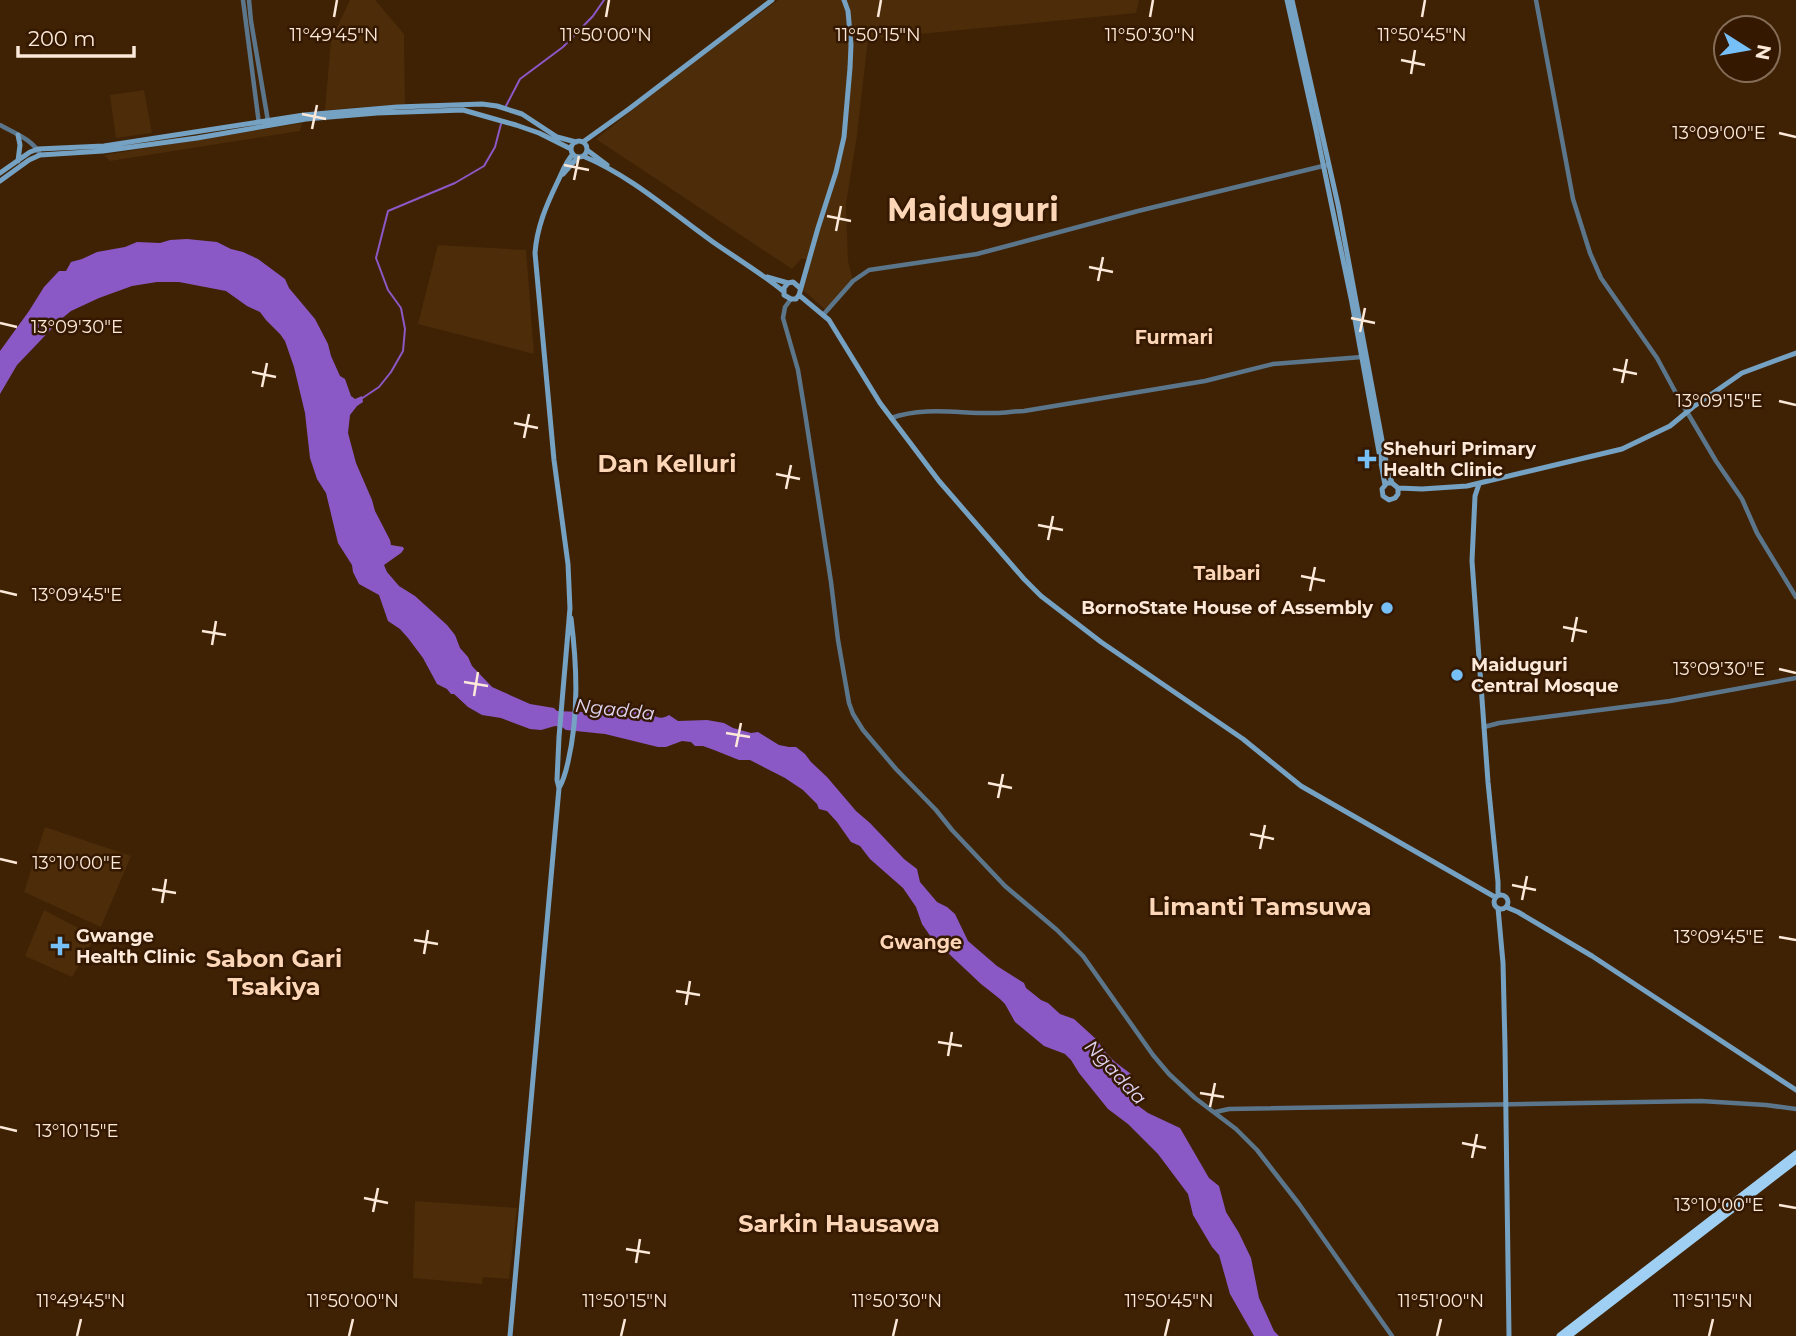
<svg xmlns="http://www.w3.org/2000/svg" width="1796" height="1336" font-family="Montserrat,sans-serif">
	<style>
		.built { fill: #4c2c09 }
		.water { fill: #8a59c6 }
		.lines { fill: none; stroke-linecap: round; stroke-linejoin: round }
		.stream { stroke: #8a59c6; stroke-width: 2 }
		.tertiary { stroke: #5b768b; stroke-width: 4.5 }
		.secondary { stroke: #75a1c2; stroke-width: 5 }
		.trunk { stroke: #9fd0f4; stroke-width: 7 }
		.ticks { fill: none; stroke: #fce9d9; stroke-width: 2.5 }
		.poi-dot { fill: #76c0f7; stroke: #341800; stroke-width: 2.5 }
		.labels { text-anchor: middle; stroke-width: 5; stroke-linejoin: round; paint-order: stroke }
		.poi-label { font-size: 18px; font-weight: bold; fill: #fce9d9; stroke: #341800; text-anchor: start }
		.neighbourhood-label { font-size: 19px; font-weight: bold; fill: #fcd6b6; stroke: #341800 }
		.water-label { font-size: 19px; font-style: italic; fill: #e0d6f2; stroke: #341800 }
		.district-label { font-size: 24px; font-weight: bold; fill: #fcd6b6; stroke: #341800 }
		.town-label { font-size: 32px; font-weight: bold; fill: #fcd6b6; stroke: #341800 }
		.ticks-label { font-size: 18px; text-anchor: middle; fill: #fce9d9; stroke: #341800; stroke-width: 5; stroke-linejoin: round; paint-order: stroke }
	</style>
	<rect width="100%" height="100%" fill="#3f2204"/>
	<path class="built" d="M350 0H375L404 34 405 104 325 110 331 40Z
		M778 0H1139L1136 13 868 39 857 135 846 204 848 261 853 281 827 311 803 290 807 259H801L792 269 596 139 674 77Z
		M144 90 152 133 116 138 110 95Z
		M302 123 300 131 110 161 104 155Z
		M438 245 526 250 534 354 418 324Z
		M45 827 131 856 101 927 24 892Z
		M44 910 95 937 72 977 25 956Z
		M415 1201 517 1208 509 1279 483 1277 482 1284 413 1278Z"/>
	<path class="water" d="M187 239 217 242 231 249 243 252 258 259 285 279 289 288 315 319 328 344 331 356 340 376 345 379 351 396 355 399 362 396 363 402 357 406 350 415 348 433 356 463 372 500 375 511 390 540 391 545 403 547 404 549 401 553 384 565 387 572 399 586 415 596 447 625 455 635 460 648 468 657 472 666 492 687 530 704 554 708 557 711C568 711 580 713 590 711 603 708 627 703 640 708 651 711 657 723 669 715L678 721 707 720 724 723 733 728 751 733 758 732 779 745 789 747H796L805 754 811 762 827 777 856 811 870 823 904 859 917 869 920 882 937 902 947 907 955 914 968 941 997 966 1024 983 1026 988 1041 1000 1048 1003 1060 1014 1074 1019 1096 1039 1106 1053 1115 1062 1131 1074 1128 1083 1133 1102 1148 1113 1180 1128 1209 1178 1219 1186 1226 1212 1239 1233 1251 1258 1259 1298 1274 1331 1279 1336H1254L1230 1294 1219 1255 1212 1247 1193 1215 1188 1194 1158 1154 1128 1124 1108 1109 1079 1073 1071 1060 1065 1054 1044 1046 1015 1022 1005 1004 1000 999 981 984 931 937 922 924 916 907 903 888 870 859 860 846 851 842 837 822 827 811 819 809 817 804 803 790 785 778 750 760H739L714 750 703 746H695L691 742 682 741 666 747H658L605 734 566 730 562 727 555 726 541 730 530 729 501 718 482 715 468 707 454 694H451L447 689 437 684 423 658 408 638 400 629 388 621 379 595 359 584 353 572 352 565 338 543 326 493 317 479 310 458 305 413 294 367 285 341 280 334 266 320 260 312 247 306 226 291 179 282H157L132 286 99 298 71 311 60 320 17 365 0 394V351L29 311 44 287 59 271H66L71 262 82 259 97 252 125 247 137 242 160 243 170 240Z"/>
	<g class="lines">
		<path class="stream" d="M506 106 520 79 563 47 593 16 604 0
			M361 399 379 387 391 372 403 351 405 329 401 308 388 290 376 258 388 211 455 183 484 166 495 147 501 124"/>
		<path class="tertiary" d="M243 0 259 124
			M249 0 251 21 268 121
			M1536 0 1573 199 1590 253 1601 278 1657 358 1677 395 1716 461 1742 499 1757 533 1796 597
			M0 125C14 133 34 140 40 155
			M791 299 785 307 783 318 798 370 805 413 831 582 838 640 849 703 853 714 863 730 896 769 936 810 952 830 1005 886 1057 930 1083 956 1153 1055 1169 1074 1195 1098 1236 1129 1257 1150 1299 1204 1392 1336
			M823 315 853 281 869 270 977 254 1138 211 1327 165
			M891 418C926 406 960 414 996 413 1005 413 1015 411 1024 411L1205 381 1273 364 1362 357
			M1484 727 1499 723 1670 701 1796 678
			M1215 1112 1229 1109 1701 1101 1766 1105 1796 1109"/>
		<path class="secondary" d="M1287 0 1316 130 1352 303 1385 485
			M1292 0 1338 205 1387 467 1392 483
			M18 135 20 145 18 161
			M571 149a8 8 0 1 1 16 0a8 8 0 1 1-16 0Z
			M583 142 629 109 772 0
			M587 150 607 165
			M583 156C631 176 671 212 713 242 736 258 761 273 783 291
			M0 173 30 152 38 149 104 146 304 115 397 107 482 104 497 106 522 114 557 137 576 142
			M563 174 578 157
			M0 181 29 160 40 155 103 151 197 138 306 119 377 113 463 110 516 125 539 133 571 149
			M767 277 788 283
			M800 288 793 282 788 283 784 288V295L791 299H796L799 295 818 228 836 172 844 137 850 68 851 45 848 11 844 0
			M799 295 829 320 880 403 939 481 1024 579 1041 596 1101 642 1243 739 1301 786 1495 897
			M1479 484 1475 496 1472 561 1488 782 1498 882V895
			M1398 488V494L1395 498 1389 500 1383 496 1382 489 1387 483H1392L1398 488 1422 489 1467 486 1622 449 1670 426 1693 407 1742 373 1796 353
			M570 609 568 564 554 460 535 253C537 227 546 206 557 183 562 173 565 163 573 154
			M559 788C564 780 566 771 568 762 579 714 577 666 571 618
			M1494 902a7 7 0 1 1 14 0a7 7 0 1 1-14 0Z
			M1506 907 1518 912 1592 956 1796 1090
			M1498 908 1503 963 1505 1046 1509 1336
			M510 1336 559 788 557 780 559 737 570 608"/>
		<path class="trunk" d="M1560 1336 1796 1154
			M1568 1336 1796 1160"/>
	</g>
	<path class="ticks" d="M334 17 337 0M606 17 609 0M878 17 881 0M1150 17 1153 0M1422 17 1425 0M1401 60 1425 65M1411 74 1415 50M302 114 326 119M312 129 317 105M1779 133 1796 137M564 165 589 170M574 180 579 156M827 216 851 221M836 231 841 206M1089 267 1113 272M1098 281 1103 257M1351 318 1375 323M0 323 17 327M1360 332 1365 308M1613 369 1637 374M252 372 276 377M1622 383 1627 359M262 387 267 363M1779 401 1796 405M514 423 538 428M524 438 529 414M776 474 800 479M786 489 791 465M1038 525 1063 530M1048 540 1053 516M1301 576 1325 581M0 591 17 595M1310 591 1315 567M1563 627 1587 632M202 631 226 635M1572 642 1577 617M212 645 216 621M1779 669 1796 673M464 682 488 686M474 696 478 672M726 733 750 737M736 747 741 723M988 783 1012 788M998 798 1003 774M1250 834 1274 839M1260 849 1265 825M0 859 17 863M1512 885 1536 890M152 889 176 893M1522 900 1527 876M162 903 166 879M1779 937 1796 940M414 940 438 944M424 954 428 930M676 991 700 995M686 1005 690 981M938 1042 962 1046M948 1056 952 1032M1200 1093 1224 1097M1210 1107 1215 1083M0 1127 17 1131M1462 1143 1486 1148M1472 1158 1477 1134M364 1198 388 1203M1779 1205 1796 1208M373 1212 378 1188M626 1249 650 1253M636 1263 640 1239M77 1336 81 1319M349 1336 353 1319M621 1336 625 1319M893 1336 897 1319M1165 1336 1169 1319M1437 1336 1441 1319M1709 1336 1713 1319"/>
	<g class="poi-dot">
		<path d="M1363.5 448.5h7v7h7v7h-7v7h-7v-7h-7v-7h7z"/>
		<circle cx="1387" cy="608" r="7"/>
		<circle cx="1457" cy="675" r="7"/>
		<path d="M56.5 935.5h7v7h7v7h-7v7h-7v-7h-7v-7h7z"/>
	</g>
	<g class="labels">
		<g class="poi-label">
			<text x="1383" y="455">Shehuri Primary<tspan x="1383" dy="21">Health Clinic</tspan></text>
			<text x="1373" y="614" text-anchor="end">BornoState House of Assembly</text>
			<text x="1471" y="671">Maiduguri<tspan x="1471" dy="21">Central Mosque</tspan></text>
			<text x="76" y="942">Gwange<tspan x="76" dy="21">Health Clinic</tspan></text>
		</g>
		<g class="neighbourhood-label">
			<text x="1174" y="344">Furmari</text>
			<text x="1227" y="580">Talbari</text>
			<text x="921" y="949">Gwange</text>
		</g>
		<g class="water-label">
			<text transform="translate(615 709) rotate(6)" y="7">Ngadda</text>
			<text transform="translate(1116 1072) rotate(47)" y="7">Ngadda</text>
		</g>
		<g class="district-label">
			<text x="667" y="472">Dan Kelluri</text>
			<text x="1260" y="915">Limanti Tamsuwa</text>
			<text x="274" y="967">Sabon Gari<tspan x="274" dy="28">Tsakiya</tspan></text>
			<text x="839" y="1232">Sarkin Hausawa</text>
		</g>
		<g class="town-label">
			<text x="973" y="221">Maiduguri</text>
		</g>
	</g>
	<g class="ticks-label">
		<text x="334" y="41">11°49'45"N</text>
		<text x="606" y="41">11°50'00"N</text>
		<text x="878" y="41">11°50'15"N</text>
		<text x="1150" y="41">11°50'30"N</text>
		<text x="1422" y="41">11°50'45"N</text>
		<text x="1719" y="139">13°09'00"E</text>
		<text x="77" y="333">13°09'30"E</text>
		<text x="1719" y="407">13°09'15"E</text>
		<text x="77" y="601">13°09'45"E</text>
		<text x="1719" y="675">13°09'30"E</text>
		<text x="77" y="869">13°10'00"E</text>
		<text x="1719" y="943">13°09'45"E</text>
		<text x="77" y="1137">13°10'15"E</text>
		<text x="1719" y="1211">13°10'00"E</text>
		<text x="81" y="1307">11°49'45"N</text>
		<text x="353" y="1307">11°50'00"N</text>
		<text x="625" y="1307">11°50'15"N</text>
		<text x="897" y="1307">11°50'30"N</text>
		<text x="1169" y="1307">11°50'45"N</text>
		<text x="1441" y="1307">11°51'00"N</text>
		<text x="1713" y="1307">11°51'15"N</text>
	</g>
	<g transform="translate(1747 49) rotate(101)"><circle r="33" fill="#341800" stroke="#846c57" stroke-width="2"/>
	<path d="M0-5L12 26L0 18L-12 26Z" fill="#76c0f7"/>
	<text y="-10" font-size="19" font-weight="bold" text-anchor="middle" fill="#fce9d9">N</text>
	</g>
	<path d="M18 46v10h116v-10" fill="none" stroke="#fce9d9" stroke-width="3.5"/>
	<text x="28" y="46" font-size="21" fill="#fce9d9" stroke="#341800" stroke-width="5" paint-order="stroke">200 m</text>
</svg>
